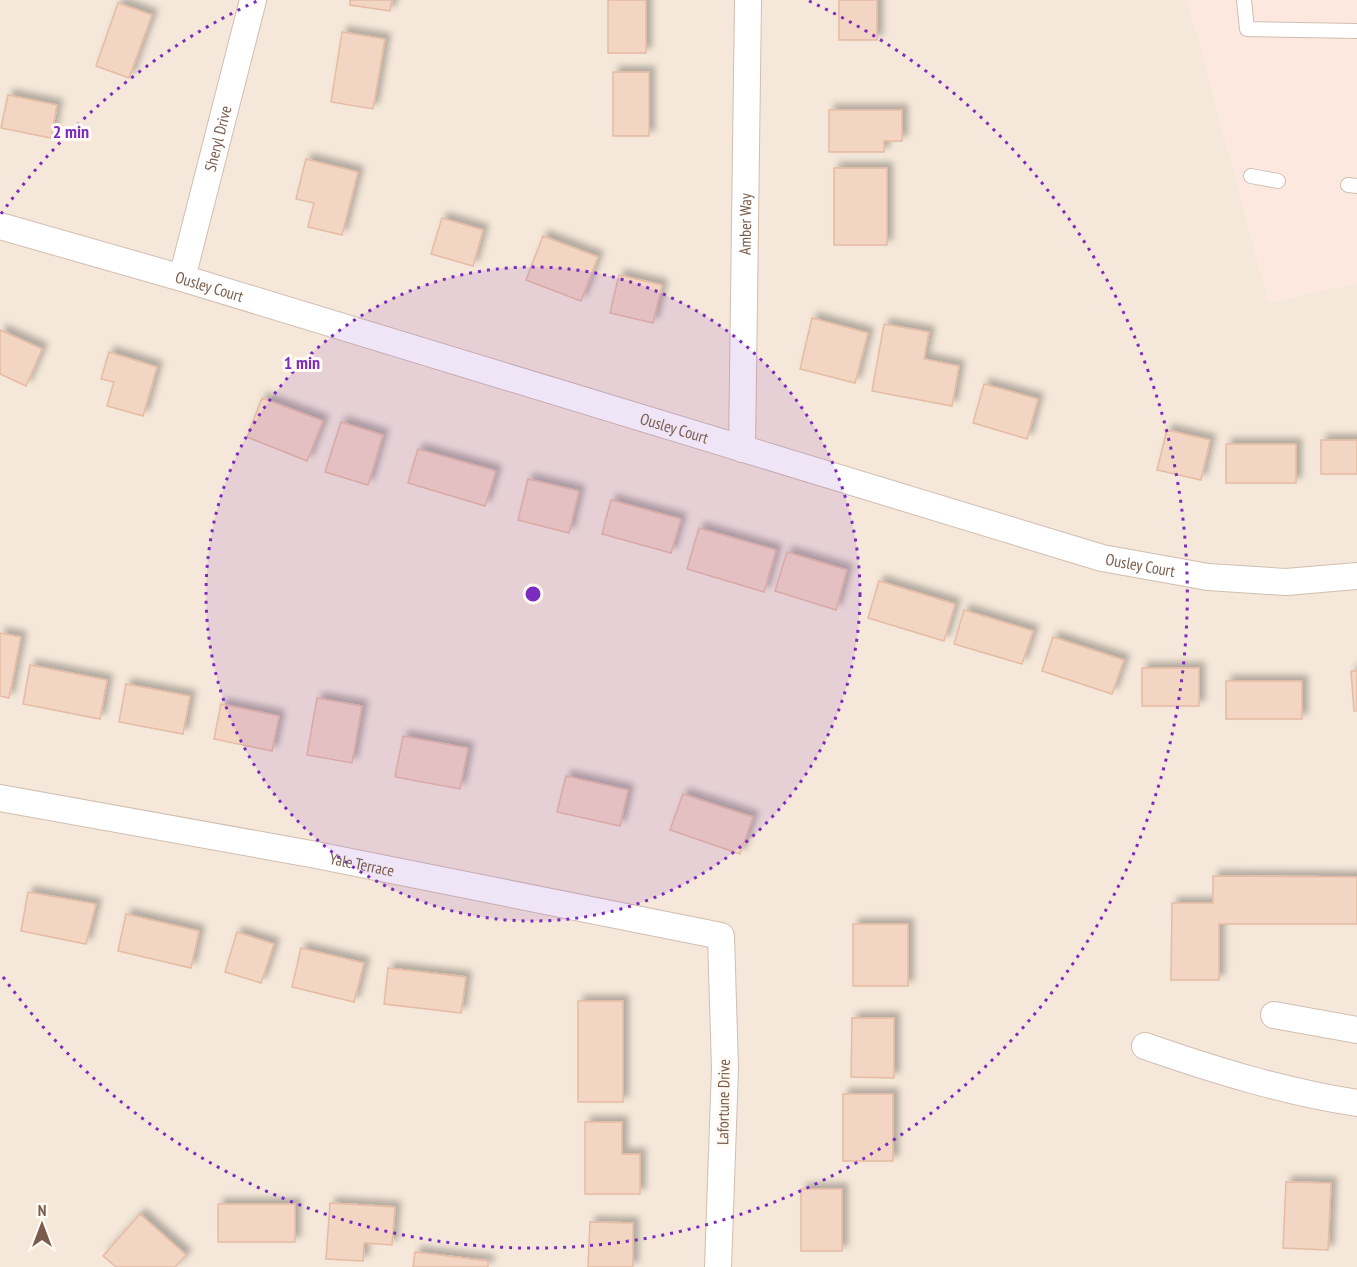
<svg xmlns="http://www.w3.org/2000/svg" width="1357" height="1267" font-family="'PT Sans Narrow',sans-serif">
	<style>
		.residential { fill: #f5e8da }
		.commercial { fill: #fde8e0 }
		.building { fill: #f3d5c3; stroke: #e6bba3; stroke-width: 1.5; filter: url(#shadow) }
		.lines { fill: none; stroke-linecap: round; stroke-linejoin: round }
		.service-casing { stroke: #d1beb0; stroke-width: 16 }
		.minor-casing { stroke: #d1beb0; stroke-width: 28 }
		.service { stroke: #fff; stroke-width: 14 }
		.minor { stroke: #fff; stroke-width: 26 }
		.ring { fill: none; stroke: #7b2cbf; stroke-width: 3; stroke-dasharray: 3 6 }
		.labels { text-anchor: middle; stroke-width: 6; stroke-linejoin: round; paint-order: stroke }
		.street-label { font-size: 16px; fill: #7a5c4d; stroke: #fffaf3 }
		.centre { fill: #7b2cbf; stroke: #fffaf3; stroke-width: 3 }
		.ring-label { font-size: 18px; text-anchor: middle; font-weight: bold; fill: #7b2cbf; stroke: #fffaf3; stroke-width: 6; stroke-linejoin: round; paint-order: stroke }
	</style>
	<defs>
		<filter id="shadow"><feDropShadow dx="5.5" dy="-5.5" stdDeviation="3" flood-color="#0004"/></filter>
	</defs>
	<rect width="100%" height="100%" fill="#fdf6ec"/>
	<path class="residential" d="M0 0H1188L1269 302 1357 283V1267H0Z"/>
	<path class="commercial" d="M1188 0H1357V283L1269 302Z"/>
	<path class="building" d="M350 0H392L390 11 350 5Z
		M608 0H646V53H608Z
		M839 0H877V40H839Z
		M118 3 152 15 129 78 96 66Z
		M342 32 385 39 373 109 331 102Z
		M613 72H649V136H613Z
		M8 95 57 105 51 138 1 128Z
		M829 110H902V141H884V152H829Z
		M306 159 358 172 342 235 308 227 314 203 296 199Z
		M834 168H887V245H834Z
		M442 218 483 230 473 266 431 254Z
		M543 236 598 257 581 301 526 280Z
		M619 275 662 285 653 323 610 313Z
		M812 318 868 333 855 383 800 369Z
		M884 324 929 332 924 359 959 366 952 406 872 391Z
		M0 330 42 349 26 386 0 374Z
		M109 352 157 367 143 416 107 406 114 382 101 379Z
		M984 384 1038 399 1027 439 973 423Z
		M262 398 323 421 307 461 247 437Z
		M341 422 383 435 368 485 325 472Z
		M1167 430 1210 440 1201 480 1157 470Z
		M1321 440H1357V474H1321Z
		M1226 444H1296V483H1226Z
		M418 449 496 471 485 506 408 483Z
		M528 479 579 491 569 533 518 520Z
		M611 500 681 519 671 553 602 534Z
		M699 528 776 550 764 592 687 569Z
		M787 552 847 570 836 610 775 591Z
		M879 581 955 604 944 641 868 618Z
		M964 610 1033 631 1022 664 954 644Z
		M0 633 21 637 9 698 0 696Z
		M1053 637 1124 660 1112 694 1042 671Z
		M30 665 107 680 100 719 23 704Z
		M1142 668H1199V706H1142Z
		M1351 671H1357V711H1354Z
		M1226 681H1302V719H1226Z
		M126 684 190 696 183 734 119 722Z
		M317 698 362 706 352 763 307 755Z
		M221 704 279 716 272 751 214 739Z
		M403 736 468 748 460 789 395 777Z
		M566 776 628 790 620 826 557 812Z
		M683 794 753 817 740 854 670 830Z
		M1213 876 1357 877V924H1219V980H1171L1172 903H1213Z
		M28 892 96 904 86 944 21 931Z
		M126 914 199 931 191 968 118 951Z
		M853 924H908V986H853Z
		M237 932 274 944 261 983 225 972Z
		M301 948 364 963 354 1002 292 987Z
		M388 968 466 977 461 1013 384 1004Z
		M578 1001H623V1102H578Z
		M852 1018H894V1078L851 1077Z
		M843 1094H893V1161H843Z
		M585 1122H622V1154H640V1194H585Z
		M1286 1182 1331 1183 1328 1250 1283 1248Z
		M801 1189H842V1251H801Z
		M330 1203 395 1207 392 1245 364 1243 363 1261 326 1259Z
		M218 1204H295V1242H218Z
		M140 1214 186 1255 175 1267H116L103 1256Z
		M590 1222 633 1223V1267H588Z
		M415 1252 488 1261V1267H413Z"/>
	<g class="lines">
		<defs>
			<path id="service" d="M1244 0 1247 29 1357 31
				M1251 176 1278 181
				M1348 185 1357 186"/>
			<g id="minor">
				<path id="s1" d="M0 226 182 278 1102 558 1208 577 1286 582 1357 576"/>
				<path id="s2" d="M182 278 253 0"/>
				<path id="s3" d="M742 449 748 0"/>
				<path id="s4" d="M0 798 311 854 721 936 725 1068 718 1267"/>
				<path d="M1274 1015 1357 1030"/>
				<path d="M1145 1046C1214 1070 1285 1092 1357 1103"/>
			</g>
		</defs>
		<use href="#service" class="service-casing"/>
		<use href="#minor" class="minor-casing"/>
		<use href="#service" class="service"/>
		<use href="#minor" class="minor"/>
	</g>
	<circle cx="533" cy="594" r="327" fill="#7b2cbf" fill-opacity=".12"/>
	<g class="ring">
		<circle cx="533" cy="594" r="327"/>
		<path d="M1 214A654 654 0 0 1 257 1M809 1A654 654 0 1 1 1 974"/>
	</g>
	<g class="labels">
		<g class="street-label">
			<text dy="6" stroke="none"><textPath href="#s2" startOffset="144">Sheryl Drive</textPath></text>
			<text dy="6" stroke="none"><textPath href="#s3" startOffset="225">Amber Way</textPath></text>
			<text dy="6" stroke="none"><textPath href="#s1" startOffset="218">Ousley Court</textPath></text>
			<text dy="6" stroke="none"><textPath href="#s1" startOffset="704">Ousley Court</textPath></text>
			<text dy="6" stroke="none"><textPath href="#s1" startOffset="1190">Ousley Court</textPath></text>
			<text dy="6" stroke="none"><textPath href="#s4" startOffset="368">Yale Terrace</textPath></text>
			<text transform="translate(723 1102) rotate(-89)" y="6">Lafortune Drive</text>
		</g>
	</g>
	<circle cx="533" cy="594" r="9" class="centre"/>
	<g class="ring-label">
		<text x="71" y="138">2 min</text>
		<text x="302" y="369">1 min</text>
	</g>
	<g transform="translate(42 1225)" stroke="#fffaf3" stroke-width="4.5" paint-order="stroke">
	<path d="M0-4.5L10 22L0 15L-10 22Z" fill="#7a5c4d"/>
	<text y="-9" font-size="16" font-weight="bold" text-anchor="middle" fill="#7a5c4d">N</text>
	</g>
</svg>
